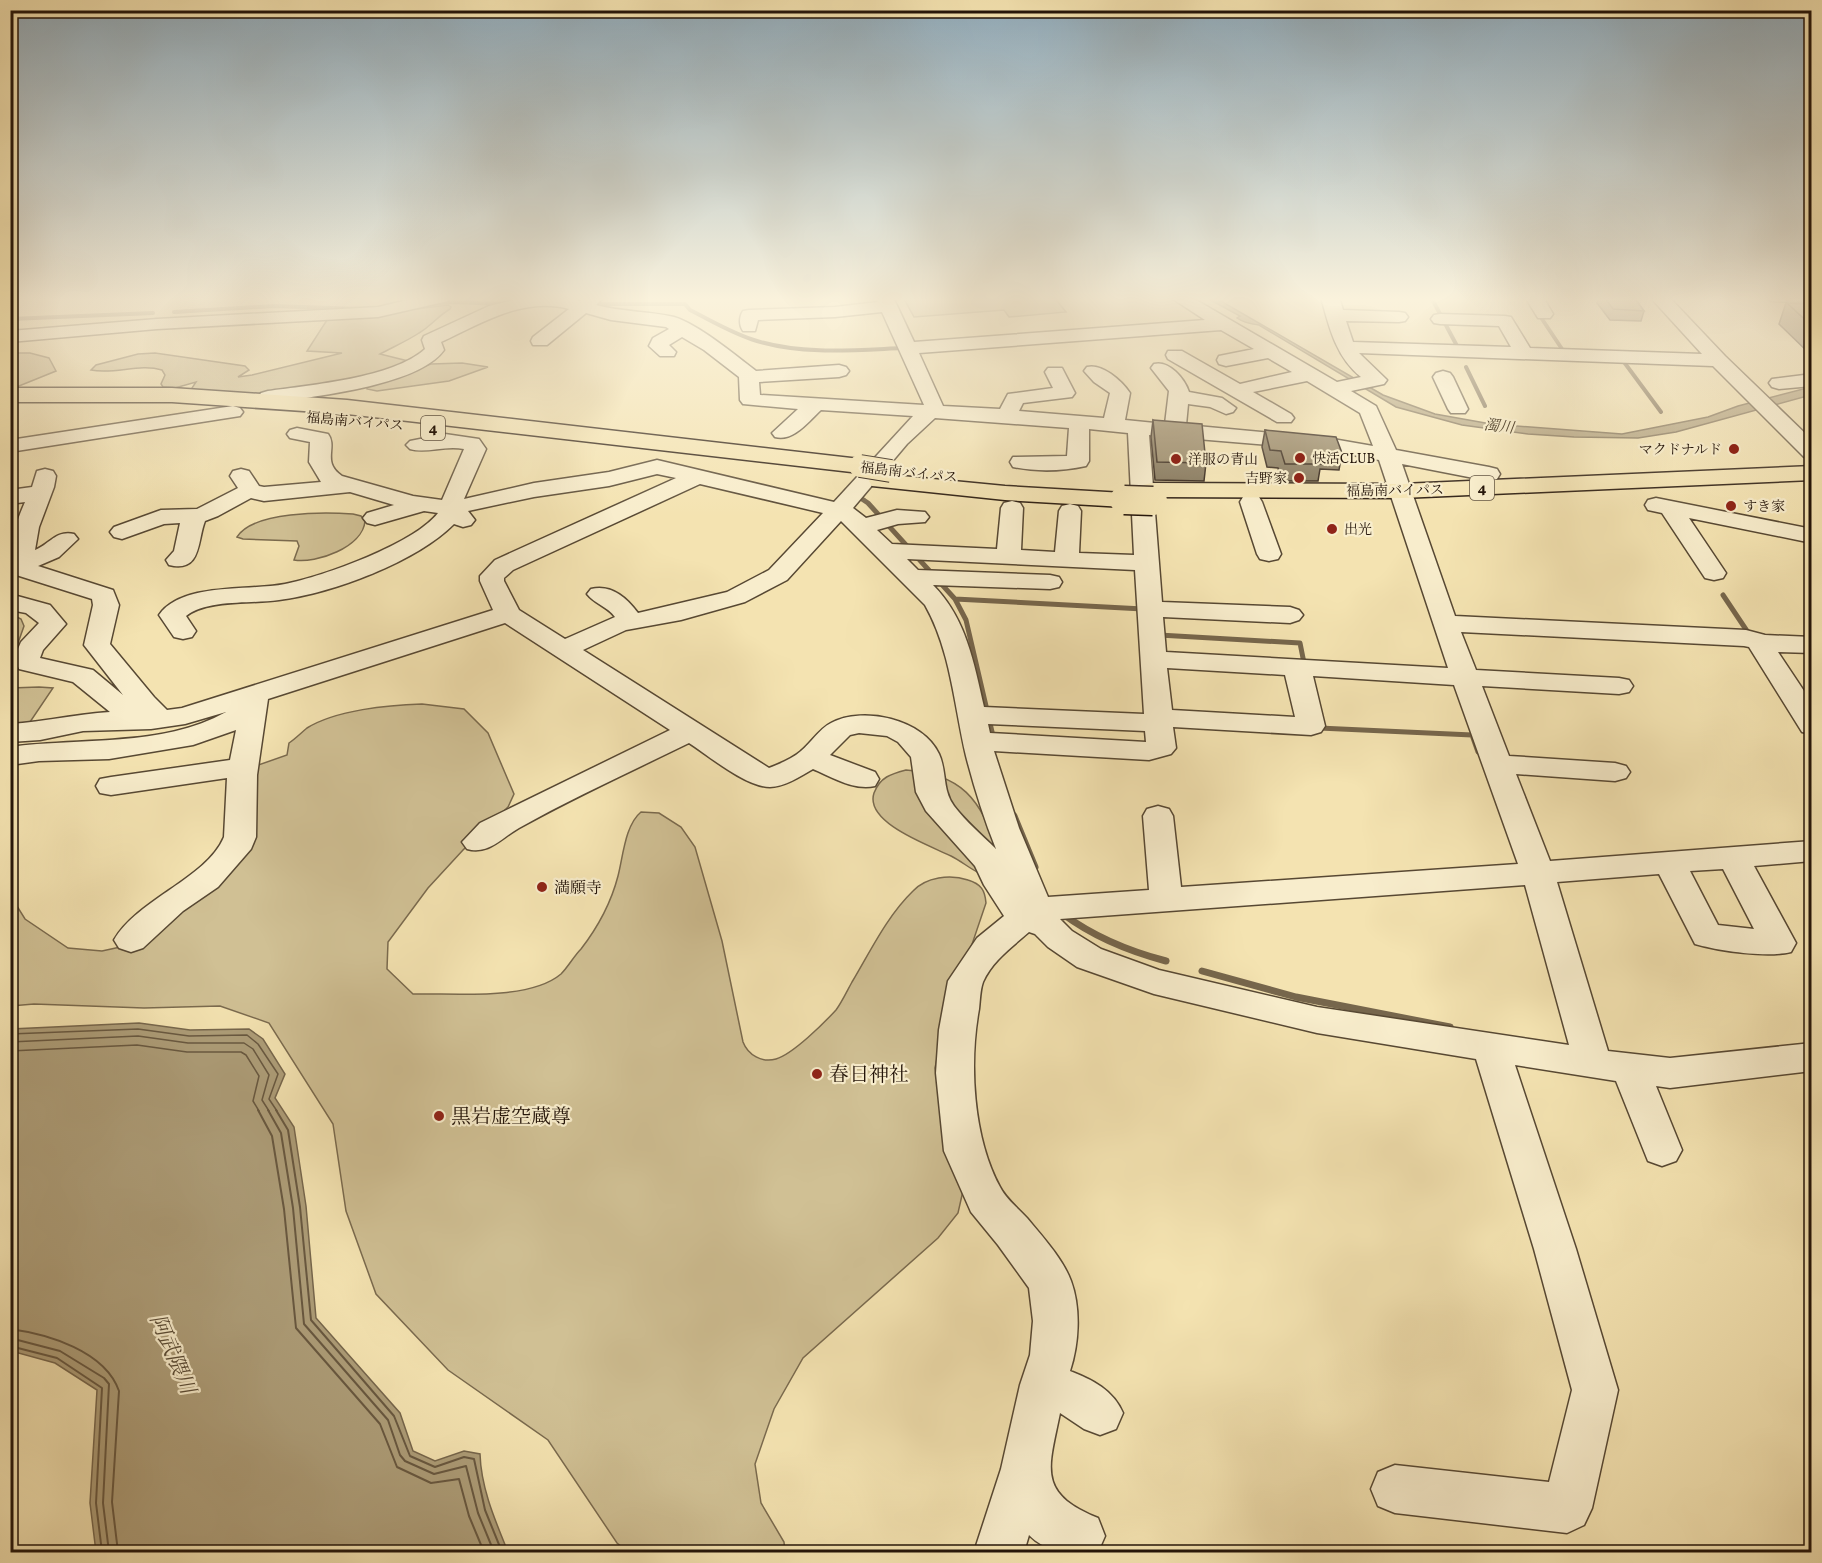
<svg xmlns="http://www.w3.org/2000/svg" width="1822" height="1563" font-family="Vollkorn,'Noto Serif JP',serif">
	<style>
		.green { fill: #d0c094; stroke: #7a6a4e; stroke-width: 1.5 }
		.water { fill: #ad9d78; stroke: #76664c; stroke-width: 1.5 }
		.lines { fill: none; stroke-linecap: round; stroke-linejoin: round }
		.shore-far1 { stroke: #685840; stroke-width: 1.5 }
		.shore { stroke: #685840; stroke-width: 2 }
		.stream-far2 { stroke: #76664c; stroke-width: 4 }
		.stream-far1 { stroke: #76664c; stroke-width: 5 }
		.stream { stroke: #76664c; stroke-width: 7 }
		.minor-casing { stroke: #574833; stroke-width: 3 }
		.highway-casing { stroke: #231409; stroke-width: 3 }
		.minor { fill: #f8edcc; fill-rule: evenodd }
		.highway { fill: #f4e3b1; fill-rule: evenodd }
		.highway-bridge-far1-casing { stroke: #231409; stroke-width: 24; stroke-linecap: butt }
		.highway-bridge-casing { stroke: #231409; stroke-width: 31; stroke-linecap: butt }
		.highway-bridge-far1 { stroke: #f4e3b1; stroke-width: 22 }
		.highway-bridge { stroke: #f4e3b1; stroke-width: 28 }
		.wall { fill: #7c6e53; stroke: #231409; stroke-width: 1.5 }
		.building { fill: #908060; stroke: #231409; stroke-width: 1.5 }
		.poi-dot { fill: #8f2418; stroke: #f8edcc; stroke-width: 2 }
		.labels { text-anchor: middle; stroke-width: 4.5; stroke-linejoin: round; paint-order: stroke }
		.far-street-label { font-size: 14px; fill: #231409; stroke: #f8edcc }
		.far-poi-label { font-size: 14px; fill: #231409; stroke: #f8edcc; text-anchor: start }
		.far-water-label { font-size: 15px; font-style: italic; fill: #5a4b35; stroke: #f8edcc }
		.shield { fill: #f8edcc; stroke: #635544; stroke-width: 1.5 }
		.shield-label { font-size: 15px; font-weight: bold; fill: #231409 }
		.poi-label { font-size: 16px; fill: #231409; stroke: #f8edcc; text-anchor: start }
		.near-poi-label { font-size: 20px; fill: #231409; stroke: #f8edcc; text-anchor: start }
		.near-water-label { font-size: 21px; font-style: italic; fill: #5a4b35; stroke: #f8edcc }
	</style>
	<rect width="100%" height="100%" fill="#f4e3b1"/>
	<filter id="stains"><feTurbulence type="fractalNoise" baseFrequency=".00333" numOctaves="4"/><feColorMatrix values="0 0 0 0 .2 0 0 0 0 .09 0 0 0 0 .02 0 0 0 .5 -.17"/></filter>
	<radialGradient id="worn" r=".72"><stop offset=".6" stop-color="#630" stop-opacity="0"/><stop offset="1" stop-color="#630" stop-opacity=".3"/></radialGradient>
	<path class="green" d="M903 297H1054L1066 312 1009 317 1004 310 914 317Z
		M448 305 451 307 450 309C438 316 431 326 419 333 407 341 393 347 380 354L412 362 383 373 264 396 190 391 196 382 175 388 163 387 161 384 165 375 162 370C139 363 115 375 91 370L96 365 138 354 155 353 245 366 249 370 238 377 252 375 342 353 307 351 327 320Z
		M10 353H30L49 358 56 371 19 386 11 387Z
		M462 363 488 367 449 381 377 391 367 389V385L431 364Z
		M353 514 361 516 365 521C363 547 316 564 294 560L299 546 297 541 243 539 237 537C253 511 325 512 353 514Z
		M11 614 21 619 24 626 11 663Z
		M39 687 53 688 30 722 11 724V688Z
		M422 704 464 709 488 733 514 794 508 807 463 850 428 888 388 942 387 969 413 994C454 993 529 1001 561 974 568 967 574 956 581 949 598 927 611 903 618 876 623 857 625 825 641 812L659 813 681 827 695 847 722 941 743 1042C748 1055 762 1063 776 1059 793 1054 824 1023 836 1010 842 1002 847 991 852 982 870 952 887 916 913 891 926 877 950 874 968 880 981 884 985 890 986 903L943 1030 935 1068 941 1106 965 1182 958 1213 938 1238 803 1358 774 1409 755 1464 761 1503 784 1542 785 1552H628L617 1543 548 1440 448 1370 376 1294 346 1211 333 1124 269 1023 220 1006 144 1008 34 1004 11 1006 10 888 15 903 25 919 68 948 102 951 134 944 217 873 247 769 287 755 289 743C295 739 301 733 307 728 336 710 388 705 422 704Z
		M906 770C962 774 980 799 998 850L979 873C969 868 961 861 951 856 931 846 864 823 874 793 880 777 891 774 906 770Z"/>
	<path class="water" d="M1205 297H1214L1383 395 1435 414 1491 424 1622 434 1708 417 1738 406 1811 387V395L1676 432 1638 438 1574 437 1528 434 1462 425 1396 407 1259 325C1251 324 1244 323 1237 318L1240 316Z
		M139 1023 190 1030 249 1029 263 1039 285 1074 275 1098 294 1127 306 1206 316 1318 400 1413 413 1451 435 1461 464 1451 480 1454C481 1488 495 1520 508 1552H96L90 1503 97 1390 55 1363 11 1351V1029Z"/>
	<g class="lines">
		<path class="shore-far1" d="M10 1034 138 1029 189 1036 247 1035 258 1044 278 1074 269 1099 277 1111
			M10 1042 138 1036 188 1043H244L253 1049 269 1075 262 1100 269 1111
			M10 1051 137 1045 187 1052H241L246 1055 259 1076 253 1101 259 1111"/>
		<path class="shore" d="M258 1110 272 1136 284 1209 296 1328 380 1424 397 1467 431 1483 459 1479 469 1516 484 1552
			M268 1110 281 1133 293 1208 304 1324 388 1420 400 1455 405 1461 434 1474 466 1466 478 1513 494 1552
			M276 1110 288 1130 300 1207 311 1320 394 1416 410 1456 435 1467 464 1457 474 1459 485 1510 502 1552
			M10 1329C48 1334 105 1351 119 1391L112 1502 118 1552
			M10 1338 60 1351 104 1378 109 1384 103 1503 109 1552
			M10 1346 57 1358 102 1388 96 1503 102 1552"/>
		<path class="stream-far2" d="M1431 297 1457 346
			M10 298 29 297
			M430 304 452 302 504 304
			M590 304H685L690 310C712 321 733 334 757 341 803 355 855 350 903 348
			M174 312 274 306 360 309
			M1538 313 1562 349
			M10 319 153 313
			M1621 358 1661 412
			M1466 367 1485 406
			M863 494 860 498 864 500"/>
		<path class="stream-far1" d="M862 499 868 503 955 599 966 620 993 736
			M1723 595 1751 637
			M955 599 1143 609
			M1159 635 1300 643 1304 663
			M1319 726V728L1472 735 1478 752"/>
		<path class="stream" d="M1014 816 1035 867
			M1063 914C1094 937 1128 951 1166 961
			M1202 971 1296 997 1450 1027"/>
		<defs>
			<path id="minor" d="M420 297H451L448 301 378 317 157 329 10 342V331L157 319 378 307Z
				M527 297H565L580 301 585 297H600L602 299 596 305C621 312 649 311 674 317 698 324 735 355 756 371L839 365 846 367 849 371 846 375 839 377 759 382 760 395 924 405 882 312 835 317 758 320 755 331H743C739 325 739 317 743 311L749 310 835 307 878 302 875 297H893L914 342 1205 320 1170 297H1191L1337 382 1361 377C1336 357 1329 327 1321 297H1339L1343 310 1399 312 1405 313 1408 317 1405 321 1399 322 1346 321 1353 342 1511 347 1499 326 1440 324 1434 323 1431 319 1434 315 1440 314 1505 316 1511 317 1530 348 1702 354 1650 297H1669L1725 356 1812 440V458L1804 457 1713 366 1359 353 1387 380 1384 384 1351 391 1376 406 1396 450 1489 467 1497 469 1500 474 1497 479 1489 481 1402 464 1455 616 1746 630 1765 635 1812 637V653L1778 652 1812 703V734L1802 732 1749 647 1744 646 1461 632 1476 670 1619 678 1629 680 1633 686 1629 692 1619 694 1482 686 1509 756 1615 763 1626 766 1630 772 1626 778 1615 781 1516 774 1550 861 1812 841V861L1754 866 1796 943 1791 952C1767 958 1719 951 1695 944L1659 874 1557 882 1608 1051 1670 1058 1812 1043V1071L1670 1088 1656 1086 1682 1150 1676 1161 1662 1166 1648 1161 1616 1081 1515 1065 1576 1249 1618 1390 1592 1508 1584 1525 1567 1533 1395 1513 1378 1506 1371 1489 1378 1472 1395 1465 1549 1482 1572 1390 1534 1249 1476 1059 1317 1033 1154 994 1077 967 1048 947 1035 934 1029 932C1012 947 992 961 983 982 980 990 980 1001 979 1009 969 1064 973 1137 1000 1187 1006 1199 1018 1208 1027 1218 1042 1236 1063 1259 1071 1281 1081 1308 1079 1344 1070 1371 1093 1380 1113 1390 1123 1413L1116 1429 1100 1435 1084 1429 1060 1413C1049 1468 1036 1493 1098 1518L1105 1536 1098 1552C1072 1552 1049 1555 1029 1535L1024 1552H974L1001 1469 1020 1385 1030 1355 1033 1321 1029 1288 998 1245 971 1212 944 1151 936 1073 939 1030 948 981 977 938 1004 916 984 885 975 866 926 811 916 792 911 757 898 742 887 736 859 733 850 735 830 755 875 772 879 779 875 786C854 791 832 777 813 769 801 776 784 787 770 787 746 787 709 756 689 743 632 771 574 797 519 828 501 838 489 855 467 849L462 842 480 823 670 730 505 623 268 699 257 775 256 837 251 849 218 887 183 911 143 948 131 952 119 948 114 940C138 899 207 878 224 837L227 778 111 795 100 793 96 786 100 779 111 777 230 760 236 730 193 745 109 759 39 761 10 765V747C81 737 161 748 226 712L185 724 151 729 83 731 40 740 10 742V724C44 722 76 714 110 712L73 682 19 669 14 658 21 642 39 623 26 613 10 610V594L50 605 66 624 43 650 40 658 93 670 123 695 84 645 93 605 92 599 13 574C2 558 18 518 25 502L10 504V490L32 487 37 471 45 469 53 471 56 476 54 487 39 527 35 550C50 544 56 530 74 534L78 539 59 557 38 566 113 590 119 605 110 644 154 697 167 710 182 708 493 610 480 581V576L495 560 676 478 657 474 609 486 534 497 468 511 475 520 471 525 463 527 454 524C416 562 333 593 279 600 253 604 207 599 186 616L196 631 192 637 183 639 174 637 159 615C182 582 250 591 285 584 324 576 414 544 438 513L424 511 375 525 367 523 363 518 367 513 394 505 350 492 264 501 251 498 218 516 205 521C197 541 202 573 169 565L166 560 174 551 180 523 164 524 122 539 114 537 110 532 114 527 161 510 197 509 238 488 230 476 233 471 241 469 249 471 259 486 264 487 321 482 309 462 310 442 290 438 287 434 290 430 297 428 328 434C338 447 321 462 342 476L413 496 442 500 464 449C444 445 427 454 410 449L406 445 410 441 445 434 479 439 486 449 464 499 534 483 609 472 657 460 834 502 913 416 821 410C808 422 793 442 775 437L772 433 798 409 743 404 740 400 739 377 704 350 682 337 669 345 676 352 674 356H660L649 346 653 338 669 329 666 327 611 320 586 313 547 345H533L531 341 533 337 569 309C524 296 480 324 441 342L444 350C419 386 311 397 268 403L261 401 258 397 261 393 268 391C311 385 393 378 425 349L422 340 424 336 489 306ZM1221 330 1254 349 1219 356 1217 360 1219 364 1226 366 1268 358 1292 372 1240 384 1182 351H1168L1166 355 1168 359 1277 422H1291L1294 418 1291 414 1253 392 1307 381 1360 413 1373 446 1327 438 1186 425 1188 404 1210 407 1226 414 1233 412 1236 408 1222 398 1189 392C1185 379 1169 360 1154 364L1151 368 1169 391 1165 424 1125 420 1130 393C1122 381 1102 363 1087 367L1084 371 1094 382 1110 393 1104 418 1019 411 1023 403 1072 397 1075 393 1062 368H1048L1045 372 1053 388 1008 394 1000 409 943 406 919 353ZM935 418 1069 428 1067 456 1013 457 1010 462 1013 467C1037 472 1063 471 1086 466L1089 461V429L1128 433 1134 555 1079 553 1081 511 1078 506 1070 504 1062 506 1059 511 1055 552 1021 550 1023 508 1020 503 1012 501 1004 503 1001 508 997 549 892 544 877 530 898 524 925 522 929 517 925 512 897 510 866 518 853 508 907 444ZM1149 435 1327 450 1379 460 1448 668 1166 652 1163 617 1290 623 1299 620 1303 615 1299 610 1290 607 1162 602ZM700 484 823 513 769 570 727 592 638 613C627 598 611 584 591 589L587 594C595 604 608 607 615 617L565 639 519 610 504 581V578L513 570ZM841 521 925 605C951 651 954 705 966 756 974 787 984 819 996 849 982 835 966 822 954 806 942 790 947 771 939 754 923 719 863 706 831 723 819 729 811 743 801 751 792 759 779 764 769 768L583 650 626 630 681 620 745 602 787 580ZM907 559 1135 570 1144 714 984 707C974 663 966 618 933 585L1050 589 1059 587 1062 582 1059 577 1050 575 918 570ZM1167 668 1285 675 1295 717 1172 710ZM1313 676 1454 685 1518 864 1181 887 1173 816 1169 809 1158 806 1147 809 1143 816 1149 890 1048 897 1019 828 994 751 1149 760 1171 754 1176 748 1173 727 1311 735 1321 732 1325 726ZM988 724 1145 731 1146 742 990 733ZM1723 869 1754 929 1718 925 1690 871ZM1525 885 1569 1045 1317 1007 1159 970 1101 949 1072 931 1060 919Z
				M1525 297H1543L1553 314 1550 318H1538Z
				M1768 297H1812V303L1771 301Z
				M1443 371 1450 373 1453 377 1468 409 1465 413H1451L1448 409 1433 377 1436 373Z
				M1812 374V386L1779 389 1772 387 1769 383 1772 379Z
				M233 406 240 408 243 412 240 416 10 452V440Z
				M1251 495 1259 497 1262 502 1281 554 1278 559 1269 561 1260 559 1257 554 1240 502 1243 497Z
				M1656 498 1812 529V543L1689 518 1726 573 1723 578 1714 580 1705 578 1662 513 1648 510 1645 505 1648 500Z"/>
			<path id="highway" d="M10 388H172L347 400 860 459 868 461 872 466 868 471 860 473 347 414 172 402H10Z
				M1812 466V480L1402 498 1152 497 1143 495 1140 490 1143 485 1152 483 1402 484Z
				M881 474 1005 486 1124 493 1133 495 1136 500 1133 505 1124 507 1005 500 872 486 869 481 872 476Z"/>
		</defs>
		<use href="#minor" class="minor-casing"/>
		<use href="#highway" class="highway-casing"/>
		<use href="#minor" class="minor"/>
		<use href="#highway" class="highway"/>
		<defs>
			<path id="highway-bridge-far1" d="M860 466 891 471
				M1124 500H1137"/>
			<path id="highway-bridge" d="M1124 500 1153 501"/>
		</defs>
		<use href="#highway-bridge-far1" class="highway-bridge-far1-casing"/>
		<use href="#highway-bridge" class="highway-bridge-casing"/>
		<use href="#highway-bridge-far1" class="highway-bridge-far1"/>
		<use href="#highway-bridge" class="highway-bridge"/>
	</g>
	<path class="wall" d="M1599 297H1634L1644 311 1641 321 1610 320 1597 303Z
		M1788 297H1812V356L1779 324Z
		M1153 420 1206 463 1204 481 1155 480 1151 437Z
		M1265 430 1342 453 1339 470 1320 469 1318 481H1282L1278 468 1267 467 1262 447Z"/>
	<path class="building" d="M1604 297H1634L1644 311 1613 309Z
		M1787 303 1812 304V326Z
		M1153 420 1202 424 1206 463 1157 462Z
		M1265 430 1336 437 1342 453 1316 452 1321 464H1285L1281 451 1270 450Z"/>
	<linearGradient id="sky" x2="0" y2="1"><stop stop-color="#90abbb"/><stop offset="0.58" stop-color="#faf2dc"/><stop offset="1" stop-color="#faf2dc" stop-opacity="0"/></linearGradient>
	<rect width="1822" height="516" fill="url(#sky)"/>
	<g class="poi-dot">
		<circle cx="1734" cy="449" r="6"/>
		<circle cx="1300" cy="458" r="6"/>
		<circle cx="1176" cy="459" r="6"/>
		<circle cx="1299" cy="478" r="6"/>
		<circle cx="1731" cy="506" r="6"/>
		<circle cx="1332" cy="529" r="6"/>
		<circle cx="542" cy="887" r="6"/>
		<circle cx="817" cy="1074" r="6"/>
		<circle cx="439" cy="1116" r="6"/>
	</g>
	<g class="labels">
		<g class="far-street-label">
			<text transform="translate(355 421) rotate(5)" y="5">福島南バイパス</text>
			<text transform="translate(909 472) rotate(6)" y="5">福島南バイパス</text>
			<text transform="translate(1395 490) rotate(-1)" y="5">福島南バイパス</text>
		</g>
		<g class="far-poi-label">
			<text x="1722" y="454" text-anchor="end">マクドナルド</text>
			<text x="1312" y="463">快活CLUB</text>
			<text x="1188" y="464">洋服の青山</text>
			<text x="1287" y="483" text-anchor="end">吉野家</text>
			<text x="1743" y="511">すき家</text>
			<text x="1344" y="534">出光</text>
		</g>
		<g class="far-water-label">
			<text transform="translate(1499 426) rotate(7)" y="5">濁川</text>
		</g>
		<g class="shield">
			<rect x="421" y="416" width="24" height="24" rx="4.5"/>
			<rect x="1470" y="476" width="24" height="24" rx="4.5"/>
		</g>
		<g class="shield-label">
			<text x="433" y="433">4</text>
			<text x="1482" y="493">4</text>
		</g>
		<g class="poi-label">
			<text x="554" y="893">満願寺</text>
		</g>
		<g class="near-poi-label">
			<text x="829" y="1081">春日神社</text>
			<text x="451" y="1123">黒岩虚空蔵尊</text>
		</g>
		<g class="near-water-label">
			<text transform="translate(173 1354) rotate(67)" y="7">阿武隈川</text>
		</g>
	</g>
	<rect width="1822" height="1563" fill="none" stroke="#f4e3b1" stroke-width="36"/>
	<rect x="12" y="12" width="1798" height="1539" fill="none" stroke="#231409" stroke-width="3"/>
	<rect x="18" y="18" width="1786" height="1527" fill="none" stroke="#231409" stroke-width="1.5"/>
	<rect width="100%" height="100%" filter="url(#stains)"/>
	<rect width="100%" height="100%" fill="url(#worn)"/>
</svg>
